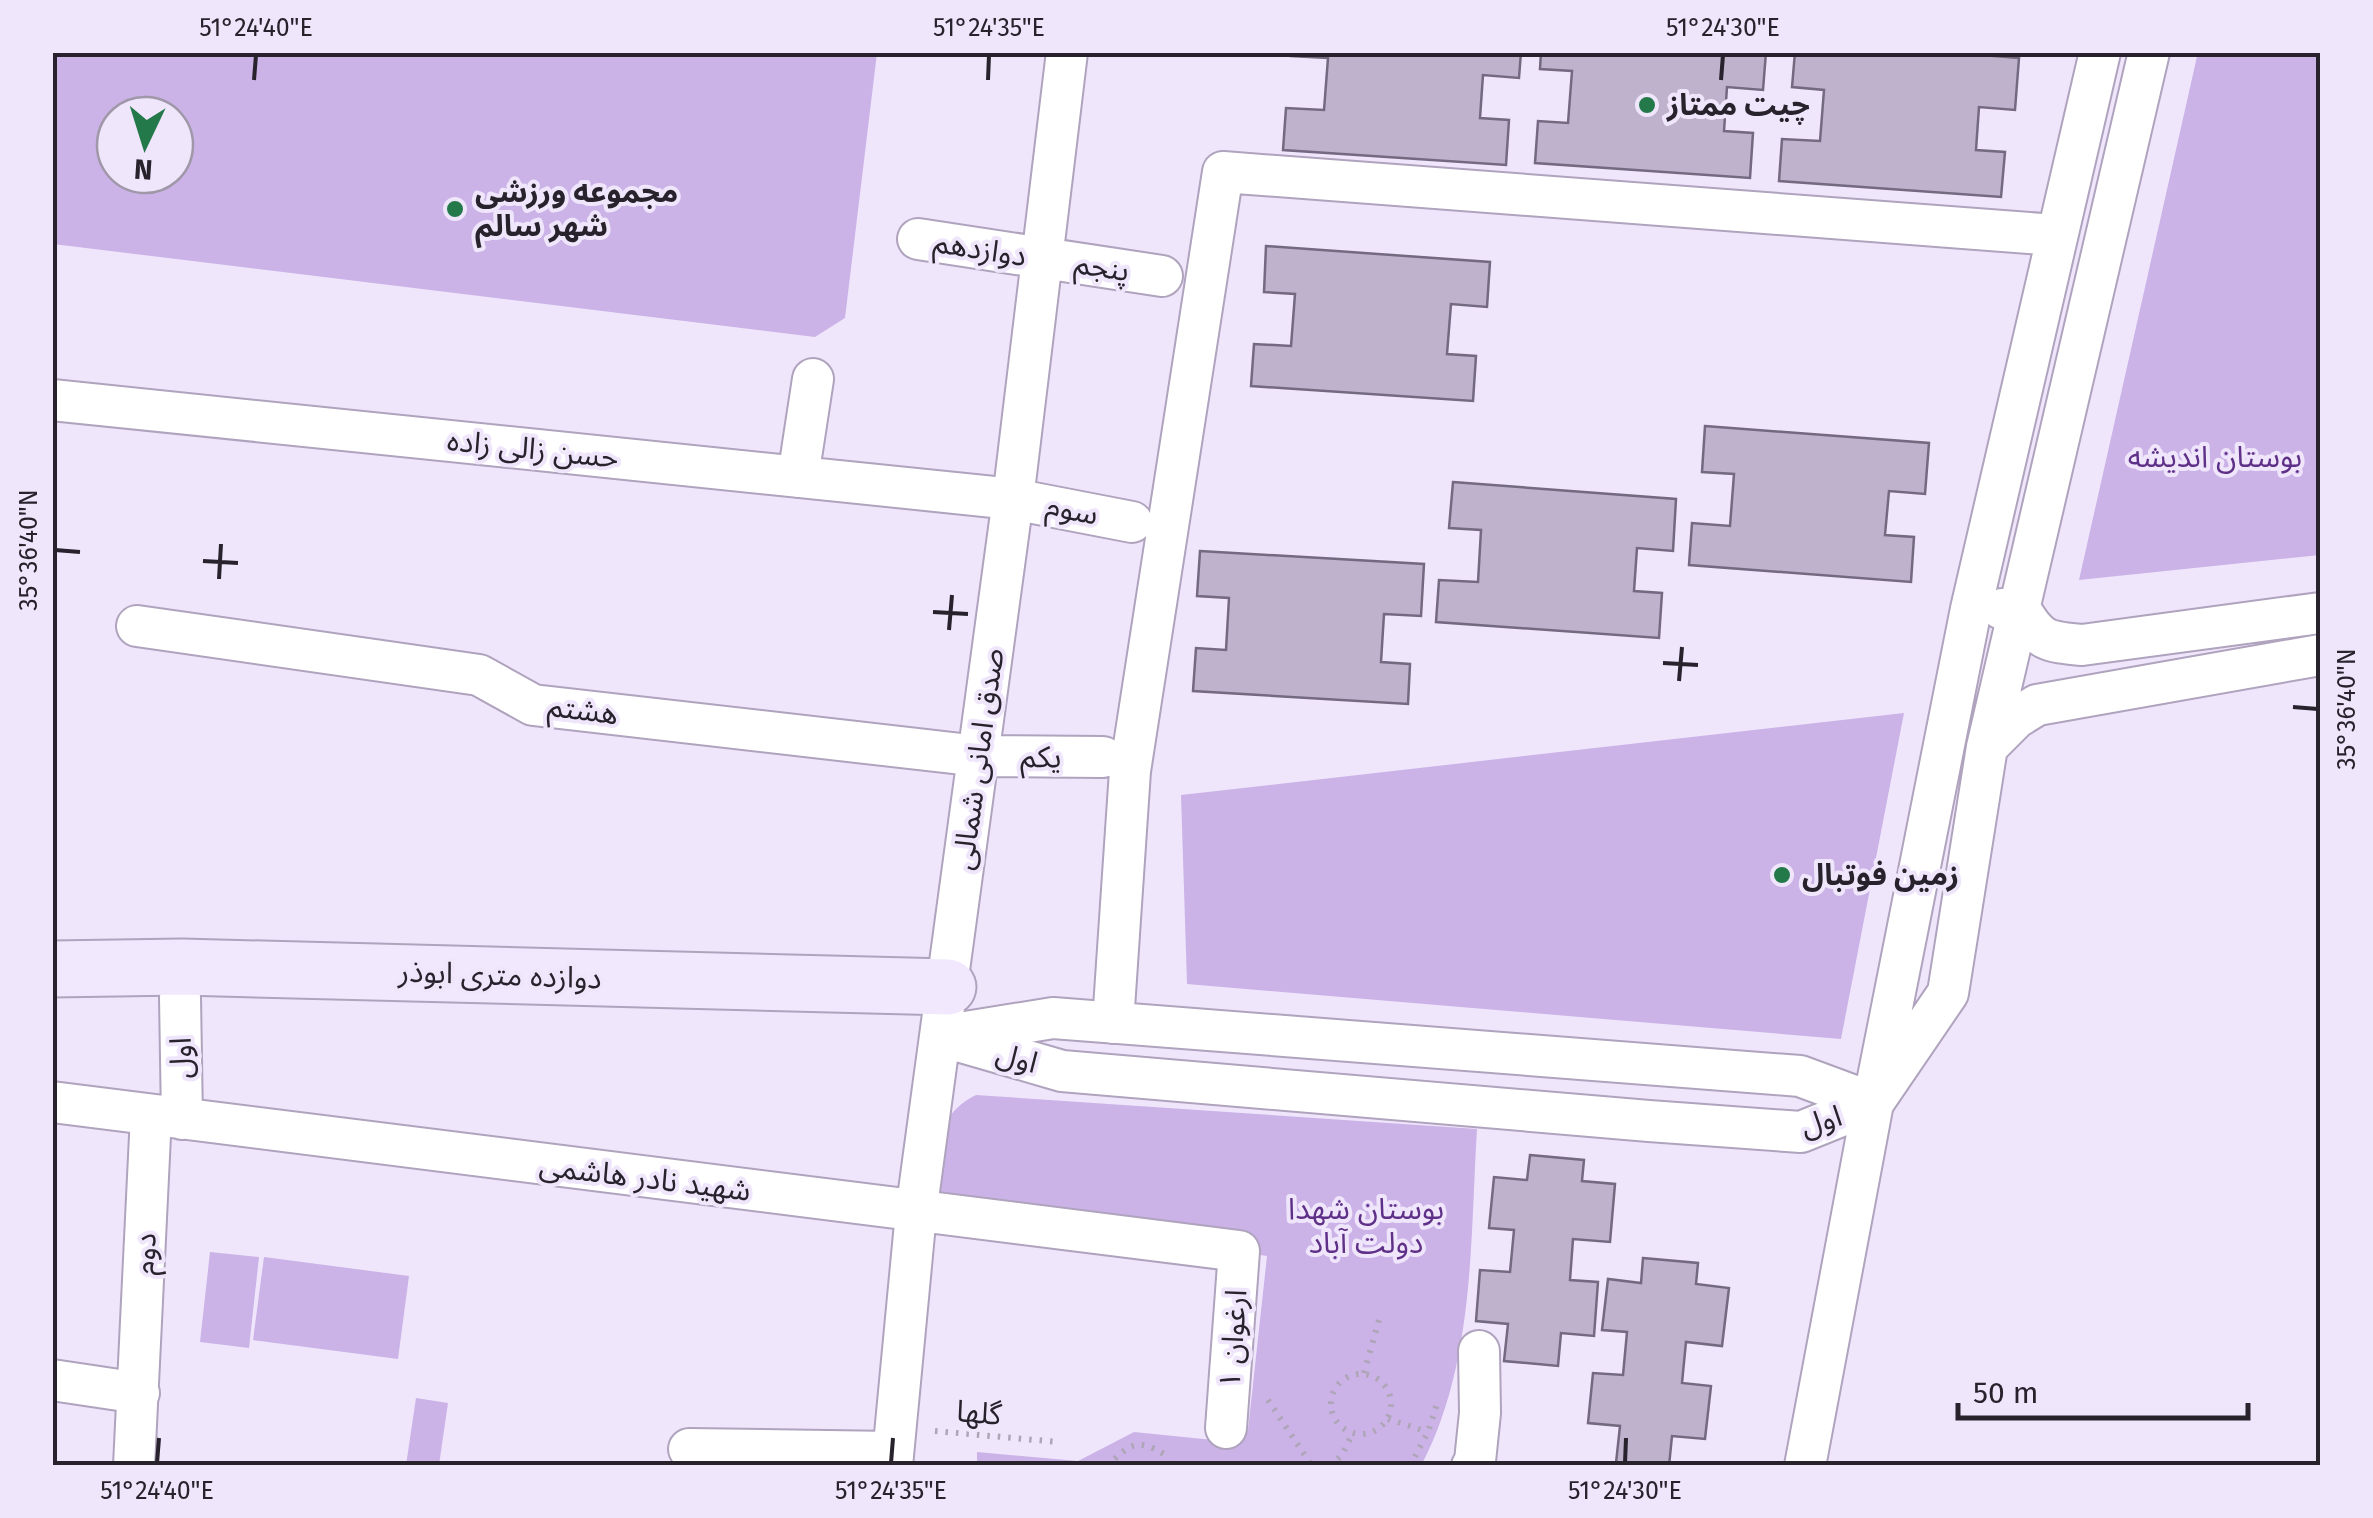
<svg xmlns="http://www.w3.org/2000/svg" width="2373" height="1518" font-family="'Fira Sans','Noto Sans Arabic',sans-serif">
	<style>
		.green { fill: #cbb3e7; fill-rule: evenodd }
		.building { fill: #beb2cc; stroke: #746981; stroke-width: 2.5 }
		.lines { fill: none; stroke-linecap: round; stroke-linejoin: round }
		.street-casing { stroke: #afa3bd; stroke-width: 44 }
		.secondary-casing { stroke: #afa3bd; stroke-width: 59 }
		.path { stroke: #aea5b7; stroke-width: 6; stroke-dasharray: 2.5 8; stroke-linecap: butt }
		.street { stroke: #fff; stroke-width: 40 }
		.secondary { stroke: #f2e8fd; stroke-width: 55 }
		.ticks { fill: none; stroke: #27222c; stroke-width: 4 }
		.poi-dot { fill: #24794b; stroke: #f0e6fc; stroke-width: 4 }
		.labels { text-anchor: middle; stroke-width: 8; stroke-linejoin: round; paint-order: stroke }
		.poi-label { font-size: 30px; font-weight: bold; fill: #27222c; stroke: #f0e6fc; text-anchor: start }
		.street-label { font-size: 30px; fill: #27222c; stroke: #f0e6fc }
		.park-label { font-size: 30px; fill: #5f3087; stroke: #f0e6fc }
		.neatline { fill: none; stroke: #27222c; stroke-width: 4 }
		.ticks-label { font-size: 25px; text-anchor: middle; fill: #27222c }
	</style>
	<rect width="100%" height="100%" fill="#f0e6fc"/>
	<path class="green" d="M2198 52 2320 53V555L2079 580Z
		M52 53H877L845 318 815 337 53 244ZM175 115V175H115V115Z
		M1904 713 1841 1039 1187 984 1181 795Z
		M976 1095 1477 1129C1470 1242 1475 1363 1421 1466L977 1465V1452L1078 1461 1134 1432 1233 1442 1248 1430 1267 1256 940 1206C937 1162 929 1118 976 1095Z
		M210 1252 259 1257 249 1348 200 1342Z
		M264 1257 409 1276 398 1359 253 1340Z
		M416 1398 448 1403 439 1465H406Z"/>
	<path class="building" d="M1291 52H1521L1519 78 1483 75 1480 118 1509 120 1506 165 1283 150 1286 108 1324 110 1328 58 1291 56Z
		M1541 52H1766L1763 90 1727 87 1724 131 1753 133 1750 178 1535 163 1538 121 1568 123 1572 71 1540 69Z
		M1795 52H1945L2019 58 2015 110 1979 107 1976 150 2005 152 2001 197 1779 181 1782 139 1820 141 1824 90 1792 87Z
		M1266 246 1490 262 1487 307 1451 304 1447 354 1476 356 1473 401 1251 386 1254 344 1291 346 1295 294 1264 292Z
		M1705 426 1929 443 1925 494 1889 491 1885 535 1914 537 1911 582 1689 565 1692 523 1730 526 1734 474 1702 472Z
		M1453 482 1676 499 1673 551 1637 548 1634 591 1662 593 1659 638 1436 622 1439 580 1478 582 1481 530 1449 528Z
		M1200 551 1424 564 1421 616 1384 614 1381 662 1410 664 1408 704 1193 691 1196 648 1226 650 1229 598 1197 596Z
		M1530 1155 1584 1160 1582 1181 1615 1184 1610 1242 1573 1239 1570 1280 1598 1282 1594 1336 1561 1333 1558 1366 1504 1361 1508 1324 1476 1321 1480 1270 1510 1272 1514 1230 1489 1228 1494 1177 1527 1180Z
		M1643 1258 1698 1263 1696 1284 1729 1288 1722 1346 1686 1342 1682 1383 1711 1386 1705 1439 1672 1436 1669 1466 1616 1463 1620 1426 1588 1423 1593 1373 1623 1375 1627 1332 1602 1330 1608 1279 1641 1283Z"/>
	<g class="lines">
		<defs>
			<path id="street" d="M2100 52 1971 609 1873 1103 1948 993 1987 747 2149 52
				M918 239 1162 276
				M52 400 1013 499 1132 522
				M798 477 813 379
				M2002 609 2021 610C2039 641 2047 642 2082 645L2320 613
				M137 626 479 675 533 705 979 756 1103 757
				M1987 747 2016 718 2037 705 2320 655
				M180 997 182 1119
				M1053 1018 1800 1076 1873 1103 1801 1132 1649 1121 1062 1071 941 1036Z
				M1113 1023 1130 771 1223 172 2056 235
				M52 1102 1239 1251 1226 1428
				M52 1380 139 1393
				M689 1449 893 1452
				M134 1466 151 1115
				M892 1466 916 1213 1013 499 1067 52
				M1472 1466 1475 1461 1480 1413 1479 1351
				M1805 1466 1873 1103"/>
			<path id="secondary" d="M52 969 182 967 948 987"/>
		</defs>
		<use href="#street" class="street-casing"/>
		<use href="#secondary" class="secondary-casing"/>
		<path class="path" d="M1364 1373 1379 1320
			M1331 1404a30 30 0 1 1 60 0a30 30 0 1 1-60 0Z
			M1268 1400 1312 1466
			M1388 1419 1428 1432
			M935 1431 1058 1442
			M1107 1466C1130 1445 1135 1437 1164 1454L1167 1466
			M1330 1466 1342 1455 1353 1433
			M1410 1466 1428 1432 1438 1401"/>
		<use href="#street" class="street"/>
		<use href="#secondary" class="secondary"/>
	</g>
	<path class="ticks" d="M254 80 256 55M988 80 989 55M1721 80 1723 55M55 550 80 552M203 561 238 563M219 579 221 544M933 612 968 614M949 630 952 595M1663 663 1698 665M1679 681 1682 647M2293 707 2318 709M157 1463 159 1438M891 1463 893 1438M1625 1463 1626 1438"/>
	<g class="poi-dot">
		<circle cx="1647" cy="105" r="10"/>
		<circle cx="455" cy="209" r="10"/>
		<circle cx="1782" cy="875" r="10"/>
	</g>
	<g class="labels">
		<g class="poi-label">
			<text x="1667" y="115">چیت ممتاز</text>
			<text x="475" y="202">مجموعه ورزشی<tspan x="475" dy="34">شهر سالم</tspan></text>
			<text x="1802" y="885">زمین فوتبال</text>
		</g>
		<g class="street-label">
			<text transform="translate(980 249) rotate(9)" y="10">دوازدهم</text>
			<text transform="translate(1102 267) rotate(9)" y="10">پنجم</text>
			<text transform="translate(533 449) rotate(6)" y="10">حسن زالی زاده</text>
			<text transform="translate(1072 510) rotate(11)" y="10">سوم</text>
			<text transform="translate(583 710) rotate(7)" y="10">هشتم</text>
			<text transform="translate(1041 757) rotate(1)" y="10">یکم</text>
			<text transform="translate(978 759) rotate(-82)" y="10">صدق امانی شمالی</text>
			<text transform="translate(500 975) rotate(2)" y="10">دوازده متری ابوذر</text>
			<text transform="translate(181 1058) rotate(-91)" y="10">اول</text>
			<text transform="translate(1017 1058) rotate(16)" y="10">اول</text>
			<text transform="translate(1821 1121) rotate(-17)" y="10">اول</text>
			<text transform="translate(645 1178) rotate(7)" y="10">شهید نادر هاشمی</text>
			<text transform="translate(145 1254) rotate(-88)" y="10">دوم</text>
			<text transform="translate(1233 1339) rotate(-86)" y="10">ارغوان ۱</text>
			<text transform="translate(979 1413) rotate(5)" y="10">گلها</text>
		</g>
		<g class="park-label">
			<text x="2215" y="467">بوستان اندیشه</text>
			<text x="1366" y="1219">بوستان شهدا<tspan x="1366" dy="34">دولت آباد</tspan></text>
		</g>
	</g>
	<rect width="2373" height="1518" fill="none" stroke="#f0e6fc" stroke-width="110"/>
	<g transform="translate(145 145) rotate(184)"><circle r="48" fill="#f0e6fc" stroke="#a098a9" stroke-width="2.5"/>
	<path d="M0-8L18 38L0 25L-18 38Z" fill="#24794b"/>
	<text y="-15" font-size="28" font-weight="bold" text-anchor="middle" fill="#27222c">N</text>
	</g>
	<path d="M1958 1403v15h290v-15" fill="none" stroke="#27222c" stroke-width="5"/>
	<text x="1973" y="1403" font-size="30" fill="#27222c" stroke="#f0e6fc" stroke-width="8" paint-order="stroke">50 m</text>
	<rect x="55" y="55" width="2263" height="1408" class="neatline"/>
	<g class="ticks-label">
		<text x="256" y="36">51°24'40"E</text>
		<text x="989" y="36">51°24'35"E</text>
		<text x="1723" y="36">51°24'30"E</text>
		<text transform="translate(28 550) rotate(-90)" y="9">35°36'40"N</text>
		<text transform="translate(2346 709) rotate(-90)" y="9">35°36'40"N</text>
		<text x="157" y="1499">51°24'40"E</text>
		<text x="891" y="1499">51°24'35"E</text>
		<text x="1625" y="1499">51°24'30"E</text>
	</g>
</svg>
